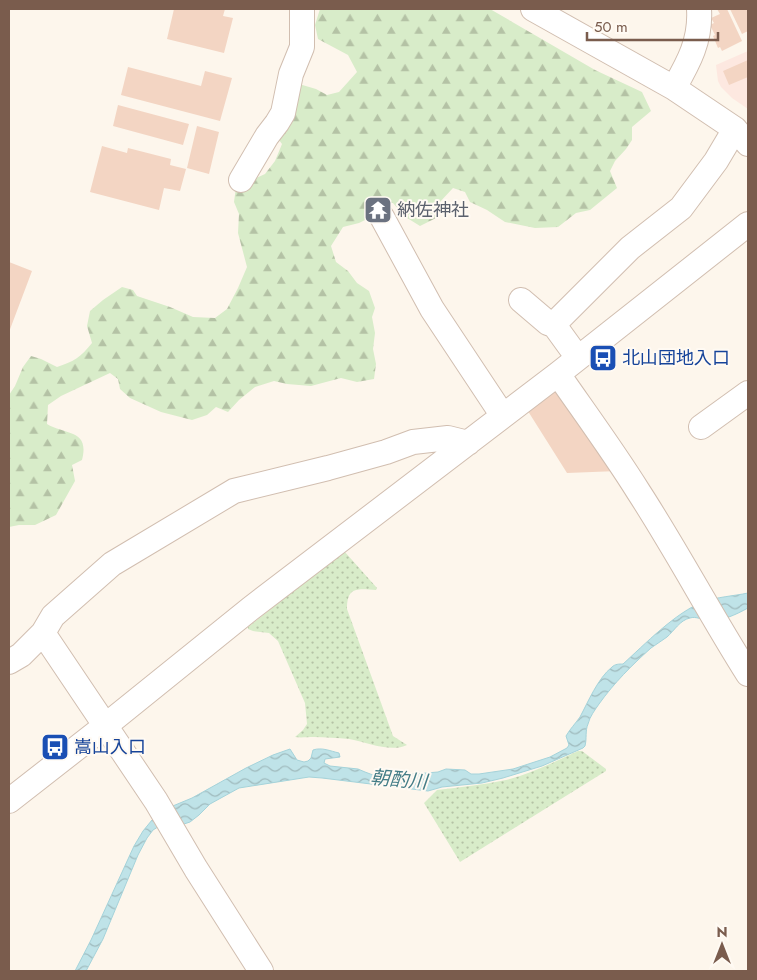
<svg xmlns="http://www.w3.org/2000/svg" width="757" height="980" font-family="Jost,'Noto Sans JP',sans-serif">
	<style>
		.commercial { fill: #fde8e0 }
		.grass { fill: url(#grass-dots) }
		.forest { fill: url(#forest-firs) }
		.water { fill: url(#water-waves); stroke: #a5d3da }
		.building { fill: #f3d5c3 }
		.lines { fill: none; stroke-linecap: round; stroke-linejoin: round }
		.minor-casing { stroke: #d1beb0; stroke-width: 26 }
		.minor { stroke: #fff; stroke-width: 24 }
		.labels { text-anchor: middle; stroke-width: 4; stroke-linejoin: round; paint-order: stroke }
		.worship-label { font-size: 18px; fill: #5b616d; stroke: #fffaf3; text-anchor: start }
		.transit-label { font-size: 18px; fill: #164399; stroke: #fffaf3; text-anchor: start }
		.water-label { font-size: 19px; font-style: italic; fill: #437c86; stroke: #fffaf3 }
	</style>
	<defs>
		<pattern id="grass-dots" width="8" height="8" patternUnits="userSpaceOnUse" patternTransform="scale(1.25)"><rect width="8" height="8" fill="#d8ecc9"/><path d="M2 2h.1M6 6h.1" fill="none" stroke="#b4c2a5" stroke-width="1.8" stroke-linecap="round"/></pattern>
		<pattern id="forest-firs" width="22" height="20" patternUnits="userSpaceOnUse" patternTransform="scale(1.25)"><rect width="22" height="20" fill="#d8ecc9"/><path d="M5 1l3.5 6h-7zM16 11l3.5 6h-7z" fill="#b4c2a5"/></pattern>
		<pattern id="water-waves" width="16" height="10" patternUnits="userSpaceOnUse" patternTransform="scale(1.25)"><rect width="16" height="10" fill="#bfe3e8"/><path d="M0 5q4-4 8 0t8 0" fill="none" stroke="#a0bbbe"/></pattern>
	</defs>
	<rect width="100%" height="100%" fill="#fdf6ec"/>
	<path class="commercial" d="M748 51V109L732 98 721 87 718 81 716 65Z"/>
	<path class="grass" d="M344 551 377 588 376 590C358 589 347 586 347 609L393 736 407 745C391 753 366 742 349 739 338 738 325 737 314 737 307 737 301 738 295 737L303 730 307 724 305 703 278 641 269 633 253 631 248 629V627Z
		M578 751H582L606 769V771L460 862 424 803 437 790C460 787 483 785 506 780 531 774 554 762 578 751Z"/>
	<path class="forest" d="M320 9H490L595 70 642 92 651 111 632 127V140L626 149 615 161 610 171 617 188 590 210 576 213 558 227 535 228 505 222 487 210 470 202 465 192 453 188 439 203 438 217 420 226 404 216 393 203H377L370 209 369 218 359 223 343 227 331 246 336 262 348 271 357 283 369 291 375 308 372 317 375 333 373 349 376 364 374 379 357 382 341 378 311 386 287 384 274 381 255 387 239 400 228 412 216 407 207 415 192 420 161 412 130 398 120 389 118 379 110 373 61 396 48 405 47 424C65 435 90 429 82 460L72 465 75 481 56 515 35 525H19L9 527V395L15 386 23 367 31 356 41 359 57 367C73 362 81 357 92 343L87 326 90 311 103 300 122 287 133 290 137 296 170 307 193 317 215 318 227 309 238 288 247 267 238 233 239 214 234 202 236 187 265 174 275 161 282 144 276 136 299 84 316 89 327 95 339 92 357 72 348 55 318 39 315 25Z"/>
	<path class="water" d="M748 593V608C735 615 723 621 709 620 702 620 696 616 690 618 680 620 674 631 667 637 662 641 656 644 651 648 632 665 614 683 599 704 595 710 590 716 588 724 585 731 587 738 585 746L583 748 542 766 503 778 482 783 442 787 428 791 322 778 309 777 239 788 210 804 199 815 190 822 178 826 161 825 153 830 147 838 138 855 103 939 86 971H75L91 940 134 846 143 831 152 820 168 808 192 798 246 768 273 755 290 749 297 760 304 762 308 761 311 758 313 750C322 747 330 751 339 753L340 757 325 759 324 763 330 766 358 769 365 772 373 775 414 774 438 772 446 769 465 770 471 774H479L513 769 550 757 567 748 569 745 566 736C570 729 575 724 580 717 588 702 598 678 612 667 615 664 619 664 623 664 644 645 676 612 703 602 716 597 734 596 748 593Z"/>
	<path class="building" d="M174 9H225L223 16 233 18 224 53 167 39Z
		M717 9H727L742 41 722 51 720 47 718 48 713 36 715 35 710 25 714 23 711 18 720 14Z
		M730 9H748V31L742 34Z
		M748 60V77L729 85 723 71Z
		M128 67 201 86 205 71 232 78 220 121 121 95Z
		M118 105 189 124 183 145 113 126Z
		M197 126 219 132 209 174 187 168Z
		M102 146 127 153 128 148 171 159 170 165 186 169 180 191 164 188 159 210 90 192Z
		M9 262 32 271 9 332Z
		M558 389 618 471 567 473 526 408Z"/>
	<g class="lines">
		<defs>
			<path id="minor" d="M533 9 674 88 735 129 748 144
				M674 88C689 62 701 40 699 9
				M241 180 267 136 277 123 283 113 291 74 302 47V9
				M382 217 432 309 503 416
				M521 300 548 323 556 326
				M578 358 557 329 556 326 557 321 630 248 681 208 716 161 735 129
				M558 374C585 413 613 451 638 491 677 551 710 614 748 674
				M701 427 748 393
				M43 633 156 801 196 869 261 971
				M9 662 21 655 43 633 53 616 112 564 234 491 328 468 386 452 413 442 448 438 468 443
				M9 801 105 726 250 609 558 374 748 224"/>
		</defs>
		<use href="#minor" class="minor-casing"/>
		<use href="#minor" class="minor"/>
	</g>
	<defs>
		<symbol id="temple-square" viewBox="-11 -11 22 22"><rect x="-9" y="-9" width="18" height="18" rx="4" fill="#6b7280" stroke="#fffaf3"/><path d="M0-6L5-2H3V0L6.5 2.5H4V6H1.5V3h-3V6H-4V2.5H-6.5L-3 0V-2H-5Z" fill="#fff"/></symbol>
		<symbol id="bus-square" viewBox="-11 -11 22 22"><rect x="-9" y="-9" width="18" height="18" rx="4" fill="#1a4fb4" stroke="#fffaf3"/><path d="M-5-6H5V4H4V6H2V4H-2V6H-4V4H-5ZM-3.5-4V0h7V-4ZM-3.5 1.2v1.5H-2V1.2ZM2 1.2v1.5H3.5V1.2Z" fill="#fff"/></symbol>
	</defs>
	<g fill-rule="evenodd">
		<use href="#temple-square" x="362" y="194" width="32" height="32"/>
		<use href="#bus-square" x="587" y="342" width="32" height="32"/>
		<use href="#bus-square" x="39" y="731" width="32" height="32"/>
	</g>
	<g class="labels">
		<g class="worship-label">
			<text x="397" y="216">納佐神社</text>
		</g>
		<g class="transit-label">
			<text x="622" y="364">北山団地入口</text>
			<text x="74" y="753">嵩山入口</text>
		</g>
		<g class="water-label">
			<text transform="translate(399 779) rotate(5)" y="7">朝酌川</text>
		</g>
	</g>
	<rect width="757" height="980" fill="none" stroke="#7a5c4d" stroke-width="20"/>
	<g transform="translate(722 945)" stroke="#fffaf3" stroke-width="4" paint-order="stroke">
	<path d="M0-4L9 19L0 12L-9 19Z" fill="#7a5c4d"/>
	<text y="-8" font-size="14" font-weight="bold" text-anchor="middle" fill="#7a5c4d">N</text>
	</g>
	<path d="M587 32v8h131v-8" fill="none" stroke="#7a5c4d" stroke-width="2.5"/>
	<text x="594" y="32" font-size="15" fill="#7a5c4d" stroke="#fffaf3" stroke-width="4" paint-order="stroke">50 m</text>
</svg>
